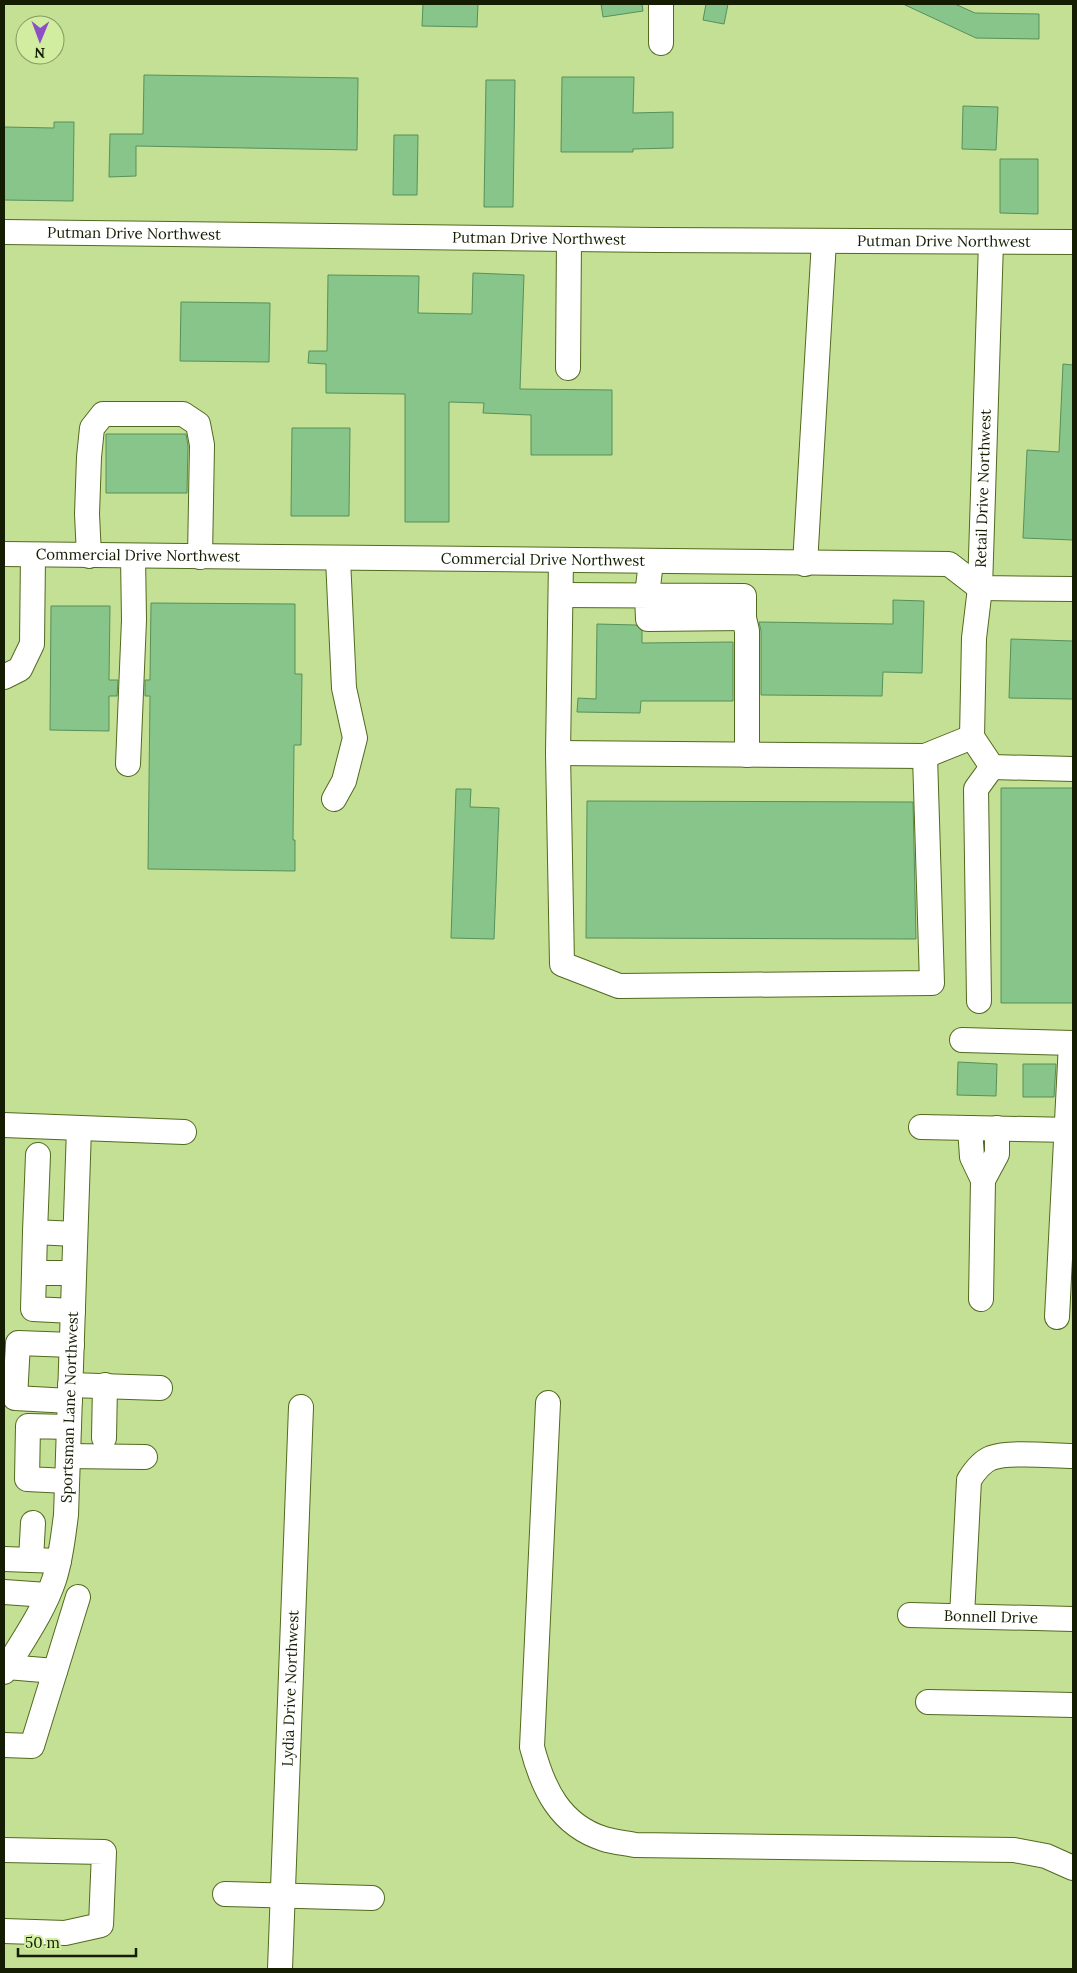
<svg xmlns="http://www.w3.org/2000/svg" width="1077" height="1973" font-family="Lora,serif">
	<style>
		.building { fill: #88c58a; stroke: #569159 }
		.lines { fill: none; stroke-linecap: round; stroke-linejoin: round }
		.minor-casing { stroke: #526a1f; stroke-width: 26 }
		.minor { stroke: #fff; stroke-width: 24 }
		.labels { text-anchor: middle; stroke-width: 4.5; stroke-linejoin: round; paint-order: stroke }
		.street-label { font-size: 15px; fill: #141d01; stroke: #d1eda0 }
	</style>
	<rect width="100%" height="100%" fill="#c4e094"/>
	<path class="building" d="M423 4H478L477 27 422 26Z
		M601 4H642L643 11 603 17Z
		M706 4H728L724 24 703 20Z
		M903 4H955L975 13 1039 14V39L976 38Z
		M144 75 358 78 357 150 136 146V176L109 177 110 134H143Z
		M562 77H634L633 113 673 112V148L633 149V152H561Z
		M486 80H515L513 207H484Z
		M963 106 998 107 996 150 962 149Z
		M54 122H74L73 201 4 200V127L54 128Z
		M394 135H418L417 195H393Z
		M1000 159H1038V214L1000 213Z
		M473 273 524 275 520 389 612 390V455H531V415L483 413 484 403 449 402V522H405V394L326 393V364L308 363 309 351H327L328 275 419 276 418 313 472 314Z
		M181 302 270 303 269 362 180 361Z
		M1063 364 1073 365V540L1023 538 1027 450 1059 452Z
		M292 428H350L349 516H291Z
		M106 434H186L188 446 187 493H106Z
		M893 600 924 601 922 673 883 672 882 696 761 695V631L759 622 893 624Z
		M151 603 295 604V674H302L301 745H294L293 840H295V871L148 869 150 696H145V680H150Z
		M51 606H110L109 680H118L117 696H109V731L50 730Z
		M597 624 636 625 642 631V643L733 642V701H641L640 713 577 712 578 698 596 699Z
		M1011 639 1073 641V699L1009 698Z
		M1001 788H1073V1003H1001Z
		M456 789H471L470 807 499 808 494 939 451 938Z
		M587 801 913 802 916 939 586 938Z
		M958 1062 997 1064 996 1096 957 1095Z
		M1023 1064H1056L1054 1097H1023Z"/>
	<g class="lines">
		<defs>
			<g id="minor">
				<path d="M661 43V4"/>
				<path id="s1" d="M4 232 656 240 1073 242"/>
				<path d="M568 368 569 239"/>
				<path id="s2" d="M4 554 949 564 980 588 1073 589"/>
				<path d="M89 556 87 514 89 457 92 428 103 414H183L198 424 202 445 200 557"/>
				<path d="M561 561 558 753 562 964 619 986 932 983 925 756"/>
				<path d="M805 564 824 241"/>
				<path d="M561 595 744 596V618L648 619 647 595 651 562"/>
				<path d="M744 618 747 631V755"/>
				<path d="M4 677 20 669 32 644 33 555"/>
				<path id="s3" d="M972 737 974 638 980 588 991 242"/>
				<path d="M972 737 992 767 1073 769"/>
				<path d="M558 753 925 756 972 737"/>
				<path d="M128 764 134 620 133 556"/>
				<path d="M334 799 344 781 355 738 344 688 338 559"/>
				<path d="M979 1001 976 789 992 767"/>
				<path d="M962 1040 1073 1043"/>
				<path d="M4 1125 184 1132"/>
				<path d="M921 1127 1073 1130"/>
				<path d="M970 1128 972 1157 983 1180"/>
				<path d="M38 1155 35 1232 75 1234"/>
				<path d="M35 1232 34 1273H74"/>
				<path d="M34 1273 33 1309 73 1311"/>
				<path d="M981 1299 983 1180 997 1154V1128"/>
				<path d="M1057 1317 1071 1043"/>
				<path d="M70 1385 160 1388"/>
				<path d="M70 1401 15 1398 18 1343 72 1345"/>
				<path d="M548 1403 532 1747C543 1789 560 1825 604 1839 614 1842 625 1843 635 1845L1014 1850 1046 1856 1073 1868"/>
				<path d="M104 1438 105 1385"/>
				<path d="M68 1456 145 1457"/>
				<path d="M67 1481 27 1479 28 1426 69 1427"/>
				<path d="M4 1559 59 1561"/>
				<path d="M31 1560 33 1523"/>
				<path d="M4 1592 47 1595"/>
				<path id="s4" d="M910 1615 1073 1619"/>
				<path d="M962 1616 969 1480C974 1472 981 1462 991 1458 1010 1451 1051 1456 1073 1456"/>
				<path d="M7 1667 55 1671"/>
				<path id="s5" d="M4 1672C21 1643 43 1613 54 1580 61 1559 63 1537 66 1515L79 1128"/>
				<path d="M928 1702 1073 1705"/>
				<path d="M4 1745 32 1746 78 1597"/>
				<path d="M4 1850 104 1852 101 1925 65 1933 4 1931"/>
				<path d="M225 1894 372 1898"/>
				<path id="s6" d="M280 1969 301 1407"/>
			</g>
		</defs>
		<use href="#minor" class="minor-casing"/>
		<use href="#minor" class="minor"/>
	</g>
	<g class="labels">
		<g class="street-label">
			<text dy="5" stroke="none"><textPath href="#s1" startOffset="130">Putman Drive Northwest</textPath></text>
			<text dy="5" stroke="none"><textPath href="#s1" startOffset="535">Putman Drive Northwest</textPath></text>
			<text dy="5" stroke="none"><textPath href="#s1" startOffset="940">Putman Drive Northwest</textPath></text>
			<text dy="5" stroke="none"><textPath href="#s3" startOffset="249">Retail Drive Northwest</textPath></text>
			<text dy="5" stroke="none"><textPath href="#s2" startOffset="134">Commercial Drive Northwest</textPath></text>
			<text dy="5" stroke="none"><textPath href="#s2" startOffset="539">Commercial Drive Northwest</textPath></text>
			<text dy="5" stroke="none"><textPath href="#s5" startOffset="279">Sportsman Lane Northwest</textPath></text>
			<text dy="5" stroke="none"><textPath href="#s4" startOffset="81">Bonnell Drive</textPath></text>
			<text dy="5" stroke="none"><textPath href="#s6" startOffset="281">Lydia Drive Northwest</textPath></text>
		</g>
	</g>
	<rect width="1077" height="1973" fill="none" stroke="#141d01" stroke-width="10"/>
	<g transform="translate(40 40) rotate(181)"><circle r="24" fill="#d1eda0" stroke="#859a60"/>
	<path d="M0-4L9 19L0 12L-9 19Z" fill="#8c4fc5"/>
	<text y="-8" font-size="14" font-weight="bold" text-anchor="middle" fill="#141d01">N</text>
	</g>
	<path d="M18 1948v8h118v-8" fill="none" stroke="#141d01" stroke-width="2.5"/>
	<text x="25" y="1948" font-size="15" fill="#141d01" stroke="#d1eda0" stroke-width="4" paint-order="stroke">50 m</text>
</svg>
